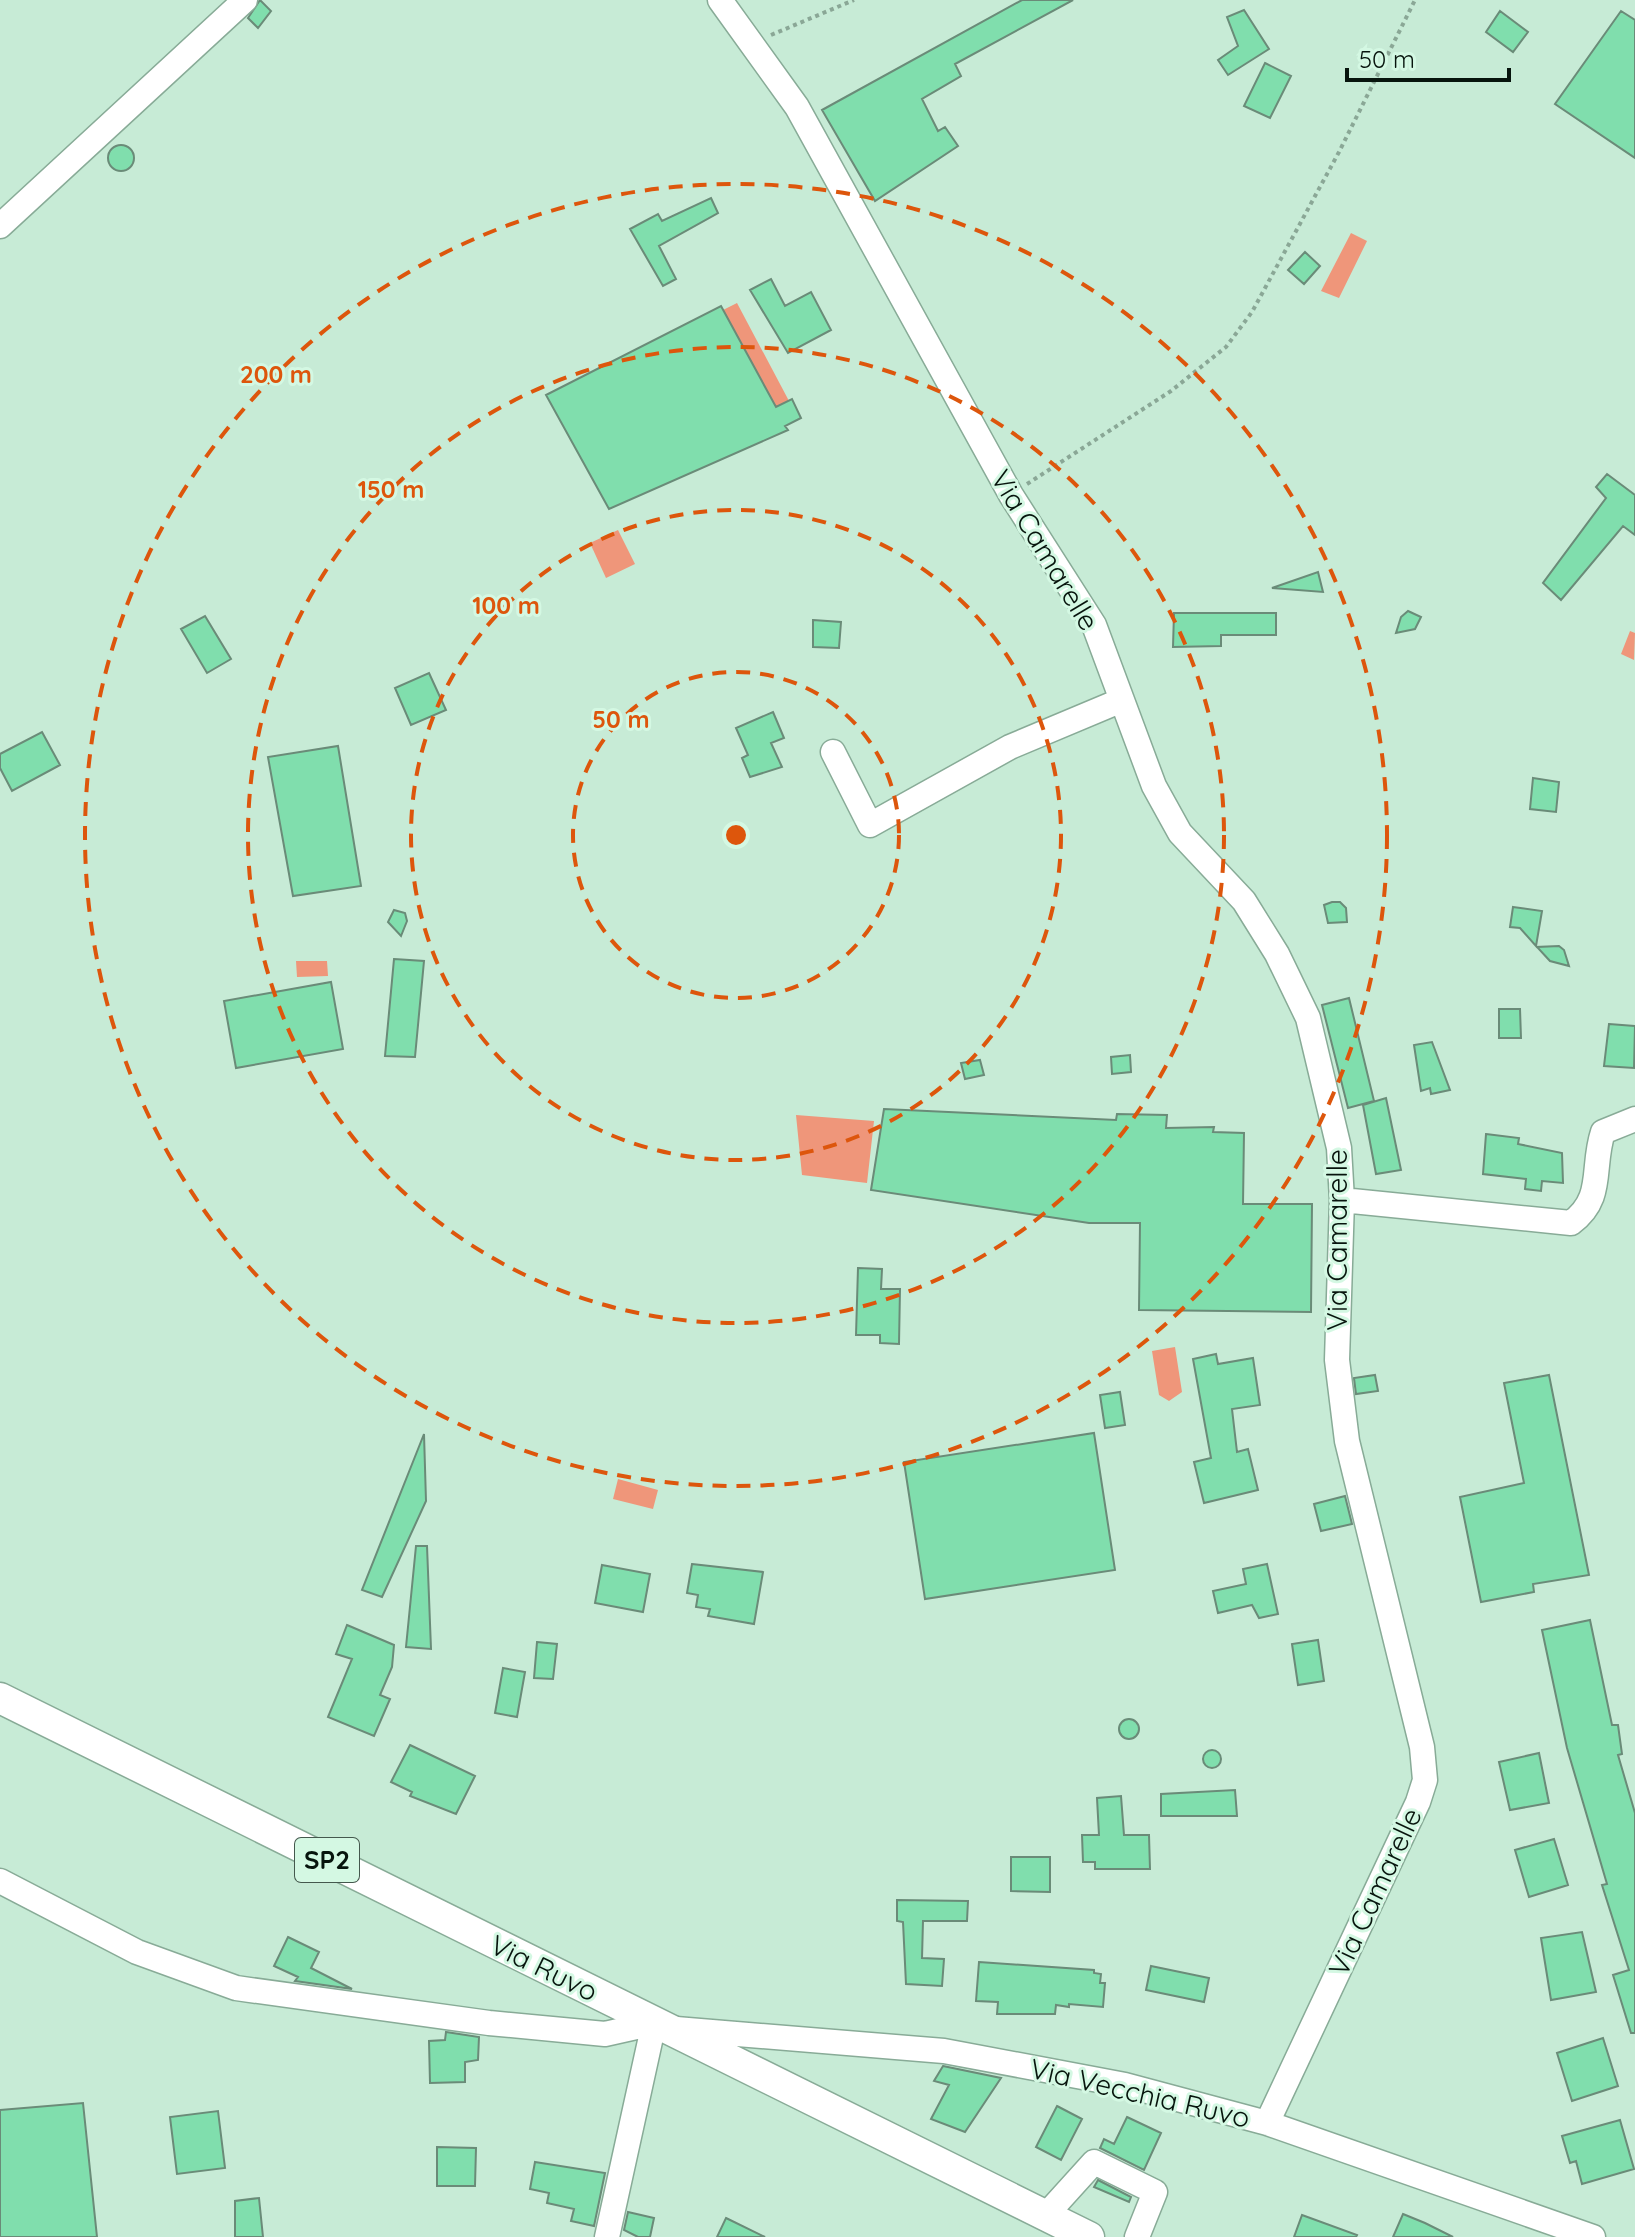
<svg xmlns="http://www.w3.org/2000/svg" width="1635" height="2237" font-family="Quicksand,sans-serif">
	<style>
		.water { fill: #ef967a }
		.building { fill: #80dead; stroke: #6a8b78; stroke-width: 2 }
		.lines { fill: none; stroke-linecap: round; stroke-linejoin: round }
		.minor-casing { stroke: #88ab97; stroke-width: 27 }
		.major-casing { stroke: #88ab97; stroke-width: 33 }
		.path { stroke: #8aa796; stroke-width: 4; stroke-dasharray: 4 4; stroke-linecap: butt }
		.minor { stroke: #fff; stroke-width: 24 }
		.major { stroke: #fff; stroke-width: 30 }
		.ring { fill: none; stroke: #dd560c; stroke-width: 4; stroke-dasharray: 14 10 }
		.labels { text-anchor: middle; stroke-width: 6; stroke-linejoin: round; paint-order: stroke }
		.shield { fill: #d4f8e3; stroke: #44584d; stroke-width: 2 }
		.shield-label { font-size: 26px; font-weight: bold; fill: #07140d }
		.street-label { font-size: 28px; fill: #07140d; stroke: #d4f8e3 }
		.centre { fill: #dd560c; stroke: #d4f8e3; stroke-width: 4 }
		.ring-label { font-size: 24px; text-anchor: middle; font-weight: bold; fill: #dd560c; stroke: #d4f8e3; stroke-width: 6; stroke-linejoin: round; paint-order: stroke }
	</style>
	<rect width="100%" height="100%" fill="#c7ebd6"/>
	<path class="water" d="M1351 233 1367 241 1339 298 1321 291Z
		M737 303 789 401 776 407 723 310Z
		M618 530 635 564 606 578 590 543Z
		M1630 631 1635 633 1634 660 1621 654Z
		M296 961H327L328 976 297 977Z
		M796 1115 874 1121 867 1183 802 1175Z
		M1175 1347 1182 1392 1169 1401 1159 1395 1152 1351Z
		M618 1479 658 1490 653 1509 613 1499Z"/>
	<path class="building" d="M260 0 271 11 258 28 248 18Z
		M1022 0H1073L955 64 961 76 922 99 938 131 945 127 958 146 875 201 822 110Z
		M1244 10 1269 49 1228 75 1218 60 1238 46 1227 17Z
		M1500 11 1528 32 1513 52 1486 32Z
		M1621 11 1635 20V158L1555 104Z
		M1265 63 1291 76 1270 118 1244 106Z
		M108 158a13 13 0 1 1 26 0a13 13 0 1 1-26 0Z
		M711 198 718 213 659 246 676 279 663 286 630 229 658 214 662 221Z
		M1305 252 1320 266 1304 284 1288 270Z
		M771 279 785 306 811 292 831 330 788 353 750 290Z
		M721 306 776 407 792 399 801 418 785 426 788 430 609 509 546 395Z
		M1607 474 1635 495V535L1623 526 1561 600 1543 583 1606 498 1596 487Z
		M1318 572 1323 592 1272 588Z
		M1408 611 1421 617 1415 629 1396 633 1401 617Z
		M1174 613H1276V635H1221V646L1173 647Z
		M205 616 231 659 207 673 181 629Z
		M813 620 841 622 839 648 813 647Z
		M429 673 446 710 411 725 395 688Z
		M773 712 784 738 771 743 782 767 750 777 742 758 748 755 736 728Z
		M42 732 60 765 12 791 0 768V754Z
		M338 746 361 886 293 896 268 757Z
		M1533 778 1559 782 1556 812 1530 809Z
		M1332 902H1340L1346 908 1347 922 1328 923 1324 905Z
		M1513 907 1542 911 1536 946 1520 928 1510 927Z
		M394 910 405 913 407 921 401 936 388 922Z
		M1559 946 1564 950 1569 966 1550 961 1537 947Z
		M394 959 424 961 415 1057 385 1056Z
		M331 982 343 1049 236 1068 224 1001Z
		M1349 998 1374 1101 1348 1108 1322 1005Z
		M1499 1009H1520L1521 1038H1499Z
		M1609 1024 1635 1026 1634 1068 1604 1066Z
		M1432 1042 1450 1090 1431 1094 1430 1088 1421 1091 1414 1045Z
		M1130 1055 1131 1072 1112 1074 1111 1057Z
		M980 1060 984 1075 965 1079 961 1063Z
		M1386 1098 1401 1170 1376 1174 1363 1105Z
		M884 1109 1116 1120 1117 1114 1167 1115 1166 1128 1214 1127 1213 1132 1244 1133 1243 1204H1312L1311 1312 1139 1310 1140 1223H1089L871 1190Z
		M1486 1134 1519 1138 1518 1144 1562 1153 1563 1183 1542 1181 1541 1191 1525 1189 1526 1179 1483 1174Z
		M858 1268 882 1269 881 1289H900L899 1344 880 1343V1335H856Z
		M1216 1354 1218 1364 1253 1358 1260 1405 1232 1409 1237 1452 1248 1449 1258 1490 1204 1503 1194 1462 1211 1458 1193 1359Z
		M1375 1375 1378 1391 1356 1394 1354 1378Z
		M1549 1375 1589 1575 1533 1584 1534 1592 1481 1602 1460 1497 1524 1483 1504 1383Z
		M1120 1392 1125 1425 1105 1428 1100 1395Z
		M1094 1433 1115 1570 925 1599 904 1462Z
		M424 1434 426 1501 382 1597 362 1590Z
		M1345 1496 1352 1524 1321 1531 1314 1504Z
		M416 1546H427L431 1649 406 1647Z
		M692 1564 763 1572 754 1624 708 1616 710 1609 696 1607 698 1595 687 1593Z
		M1267 1564 1278 1614 1259 1618 1252 1605 1218 1613 1213 1591 1246 1584 1243 1569Z
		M602 1565 650 1574 643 1612 595 1603Z
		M1590 1620 1612 1725H1618L1622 1754 1618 1755 1635 1813V2033H1631L1613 1975 1629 1970 1602 1885 1607 1884 1567 1748 1542 1630Z
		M347 1625 394 1645 392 1667 380 1695 390 1699 374 1736 328 1717 352 1659 336 1654Z
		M1318 1640 1324 1681 1298 1685 1292 1644Z
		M537 1642 557 1644 553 1679 534 1678Z
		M503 1668 525 1672 517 1717 495 1713Z
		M1119 1729a10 10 0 1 1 20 0a10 10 0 1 1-20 0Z
		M410 1745 475 1776 456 1814 410 1796 412 1792 391 1782Z
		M1203 1759a9 9 0 1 1 18 0a9 9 0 1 1-18 0Z
		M1539 1753 1549 1803 1510 1810 1499 1762Z
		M1235 1790 1237 1816H1161V1794Z
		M1121 1796 1124 1835H1149L1150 1869H1095V1862H1083L1082 1835H1099L1097 1798Z
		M1554 1839 1568 1885 1529 1897 1515 1850Z
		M1011 1857H1050V1892L1011 1891Z
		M897 1900 968 1901 967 1921H923L922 1958 944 1959 942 1986 906 1984 903 1922 897 1921Z
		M1582 1932 1596 1992 1551 2000 1541 1938Z
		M288 1937 319 1952 311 1968 352 1989 295 1981 298 1977 274 1966Z
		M979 1962 1094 1970V1973L1101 1974 1100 1983H1105L1103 2007 1069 2004V2007L1056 2005 1055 2014H997L998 2002 976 2001Z
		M1151 1966 1209 1978 1204 2002 1146 1990Z
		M446 2032 479 2037 478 2060 465 2062V2082L430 2083 429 2041 445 2040Z
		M1603 2038 1618 2086 1572 2101 1557 2053Z
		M943 2066 1001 2078 965 2132 931 2119 949 2085 934 2081Z
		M83 2103 97 2237H0V2110Z
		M1057 2106 1082 2119 1061 2160 1036 2147Z
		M218 2111 225 2168 177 2174 170 2117Z
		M1127 2117 1161 2133 1144 2170 1100 2148 1104 2139 1114 2144Z
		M1620 2120 1634 2169 1582 2184 1576 2161 1570 2163 1562 2136Z
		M437 2147 476 2148 475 2186H437Z
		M535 2162 605 2173 594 2226 571 2221 574 2209 547 2203 549 2193 530 2189Z
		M1098 2180 1131 2197 1129 2202 1094 2187Z
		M259 2198 263 2237H235V2201Z
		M628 2212 654 2218 650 2237H638L624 2230Z
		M1403 2214 1425 2223 1453 2237H1393Z
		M1302 2215 1357 2235 1356 2237H1294Z
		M726 2218 765 2237H717Z"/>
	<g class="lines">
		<defs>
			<path id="minor" d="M720 0 797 107 1011 495 1094 625 1154 786 1180 833 1244 901 1277 954 1308 1018 1339 1148 1342 1200 1337 1360 1347 1441 1422 1747 1425 1780 1418 1802 1267 2123
				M0 226 245 0
				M833 752 870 825 1010 747 1122 700
				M1342 1200 1571 1223C1605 1198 1591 1168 1603 1132L1635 1119
				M0 1881 137 1952 236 1988 489 2023 605 2034 654 2023 607 2237
				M676 2029 944 2051 1125 2085 1267 2123 1593 2237
				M1046 2215 1094 2162 1155 2192 1137 2237"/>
			<path id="major" d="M0 1698 1089 2237"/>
		</defs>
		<use href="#minor" class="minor-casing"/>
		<use href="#major" class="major-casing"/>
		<path class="path" d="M771 35 854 0
			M1027 484 1171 391 1226 347 1252 312 1339 152 1415 0"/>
		<use href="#minor" class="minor"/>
		<use href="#major" class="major"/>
	</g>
	<g class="ring">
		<circle cx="736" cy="835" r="163"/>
		<circle cx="736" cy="835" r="325"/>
		<circle cx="736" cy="835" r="488"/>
		<circle cx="736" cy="835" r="651"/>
	</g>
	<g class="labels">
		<rect class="shield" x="295" y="1838" width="64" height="44" rx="6"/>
		<g class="shield-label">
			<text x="327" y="1869">SP2</text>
		</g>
		<g class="street-label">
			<text transform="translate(1045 550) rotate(59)" y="10">Via Camarelle</text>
			<text transform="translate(1337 1240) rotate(-90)" y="10">Via Camarelle</text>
			<text transform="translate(1375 1892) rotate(-65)" y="10">Via Camarelle</text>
			<text transform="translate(544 1968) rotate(26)" y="10">Via Ruvo</text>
			<text transform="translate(1140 2093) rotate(13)" y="10">Via Vecchia Ruvo</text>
		</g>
	</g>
	<circle cx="736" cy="835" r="12" class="centre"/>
	<g class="ring-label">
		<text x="276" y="383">200 m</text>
		<text x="391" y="498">150 m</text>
		<text x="506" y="614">100 m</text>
		<text x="621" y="728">50 m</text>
	</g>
	<path d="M1347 68v12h162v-12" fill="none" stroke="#07140d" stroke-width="4"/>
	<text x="1359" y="68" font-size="24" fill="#07140d" stroke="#d4f8e3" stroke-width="6" paint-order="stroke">50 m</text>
</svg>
